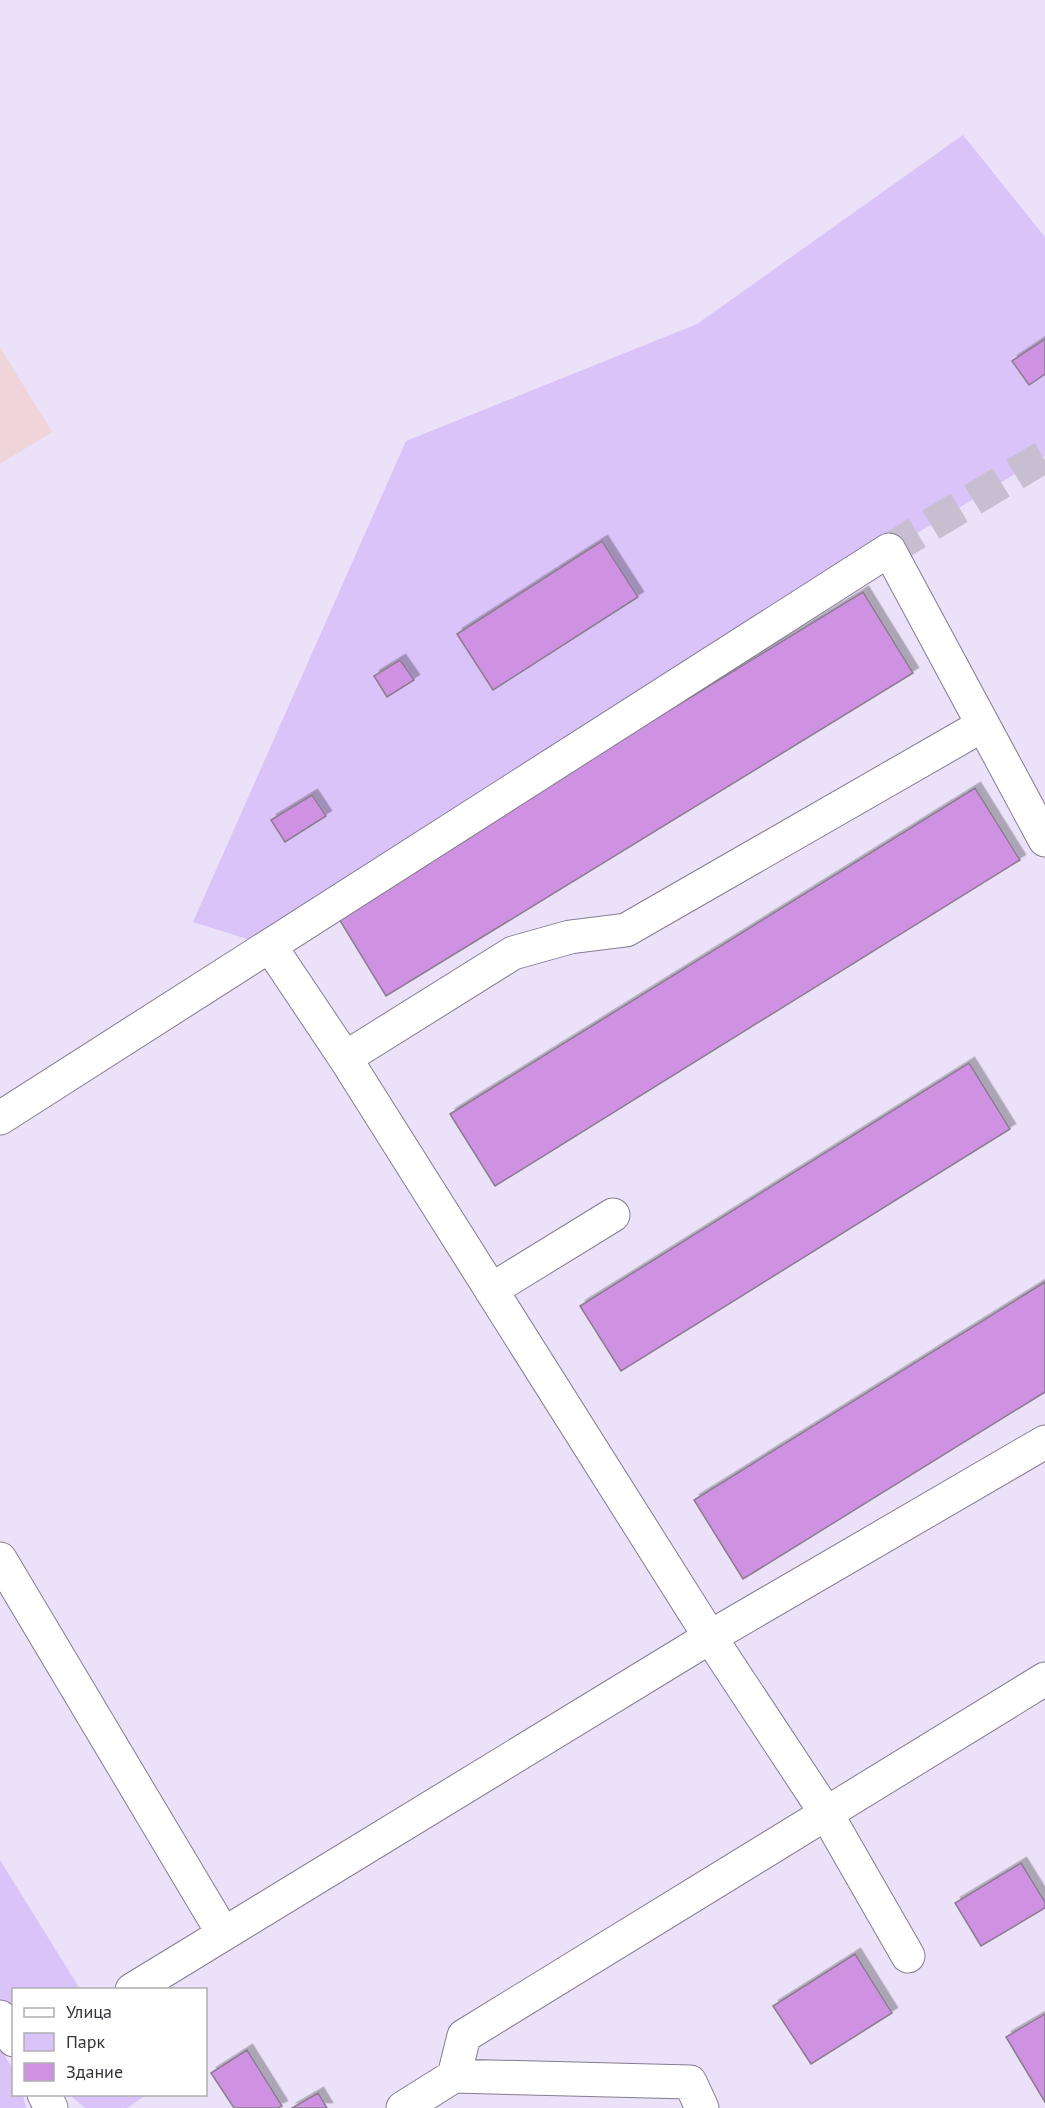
<svg xmlns="http://www.w3.org/2000/svg" width="1045" height="2108" font-family="'PT Sans',sans-serif">
	<style>
		.industrial { fill: #efd5da }
		.green { fill: #dac3f8 }
		.building { fill: #cf92e2; stroke: #8b7c8f; stroke-width: 1.5; filter: url(#shadow) }
		.lines { fill: none; stroke-linecap: round; stroke-linejoin: round }
		.minor-tunnel { stroke: #c7bed2; stroke-width: 33; stroke-dasharray: 33 16; stroke-linecap: butt }
		.minor-casing { stroke: #857c91; stroke-width: 35 }
		.minor { stroke: #fff; stroke-width: 33 }
	</style>
	<defs>
		<filter id="shadow"><feDropShadow dx="5.5" dy="-5.5" stdDeviation="0" flood-color="#0004"/></filter>
	</defs>
	<rect width="100%" height="100%" fill="#ebe1f8"/>
	<path class="industrial" d="M0 347 52 432 0 464Z"/>
	<path class="green" d="M963 135 1045 237V456L889 550 270 946 193 922 406 441 697 324Z
		M0 1860 80 1989 14 1990 13 2040 0 2017Z
		M0 2048 13 2069 14 2094 23 2095 26 2108H0Z
		M70 2095H146L127 2108H85Z"/>
	<path class="building" d="M1045 339V374L1029 385 1012 361Z
		M602 541 638 597 493 690 457 634Z
		M863 592 913 673 386 996 336 914Z
		M400 660 414 680 387 697 374 676Z
		M975 788 1020 860 495 1186 450 1114Z
		M312 795 326 816 285 842 271 820Z
		M969 1063 1010 1129 621 1371 580 1306Z
		M1045 1282V1392L743 1579 694 1500Z
		M1021 1863 1045 1902V1908L981 1946 955 1903Z
		M855 1954 892 2013 811 2064 773 2006Z
		M1045 2014V2102L1006 2037Z
		M247 2050 282 2106 278 2108H234L211 2073Z
		M318 2093 327 2108H292Z"/>
	<g class="lines">
		<path class="minor-tunnel" d="M889 550 1045 456"/>
		<defs>
			<path id="minor" d="M270 946 345 1058 710 1637 826 1813 908 1956
				M345 1058 513 953 570 937 626 930 983 725
				M0 1118 889 550 1045 840
				M491 1290 613 1215
				M0 1559 223 1933
				M132 1990 710 1637 1045 1442
				M0 2017 14 2040
				M454 2076 690 2082 702 2108
				M44 2094 51 2108
				M403 2108 454 2076 464 2036 1045 1679"/>
		</defs>
		<use href="#minor" class="minor-casing"/>
		<use href="#minor" class="minor"/>
	</g>
	<rect x="12" y="1988" width="195" height="108" fill="#ffffff" stroke="#afadb1" stroke-width="1.5"/>
	<rect x="24" y="2008" width="30" height="9" fill="#ffffff" stroke="#afadb1" stroke-width="1.5"/>
	<text x="66" y="2018" font-size="18" fill="#36333c">Улица</text>
	<rect x="24" y="2033" width="30" height="18" fill="#dac3f8" stroke="#afadb1" stroke-width="1.5"/>
	<text x="66" y="2048" font-size="18" fill="#36333c">Парк</text>
	<rect x="24" y="2063" width="30" height="18" fill="#cf92e2" stroke="#afadb1" stroke-width="1.5"/>
	<text x="66" y="2078" font-size="18" fill="#36333c">Здание</text>
</svg>
